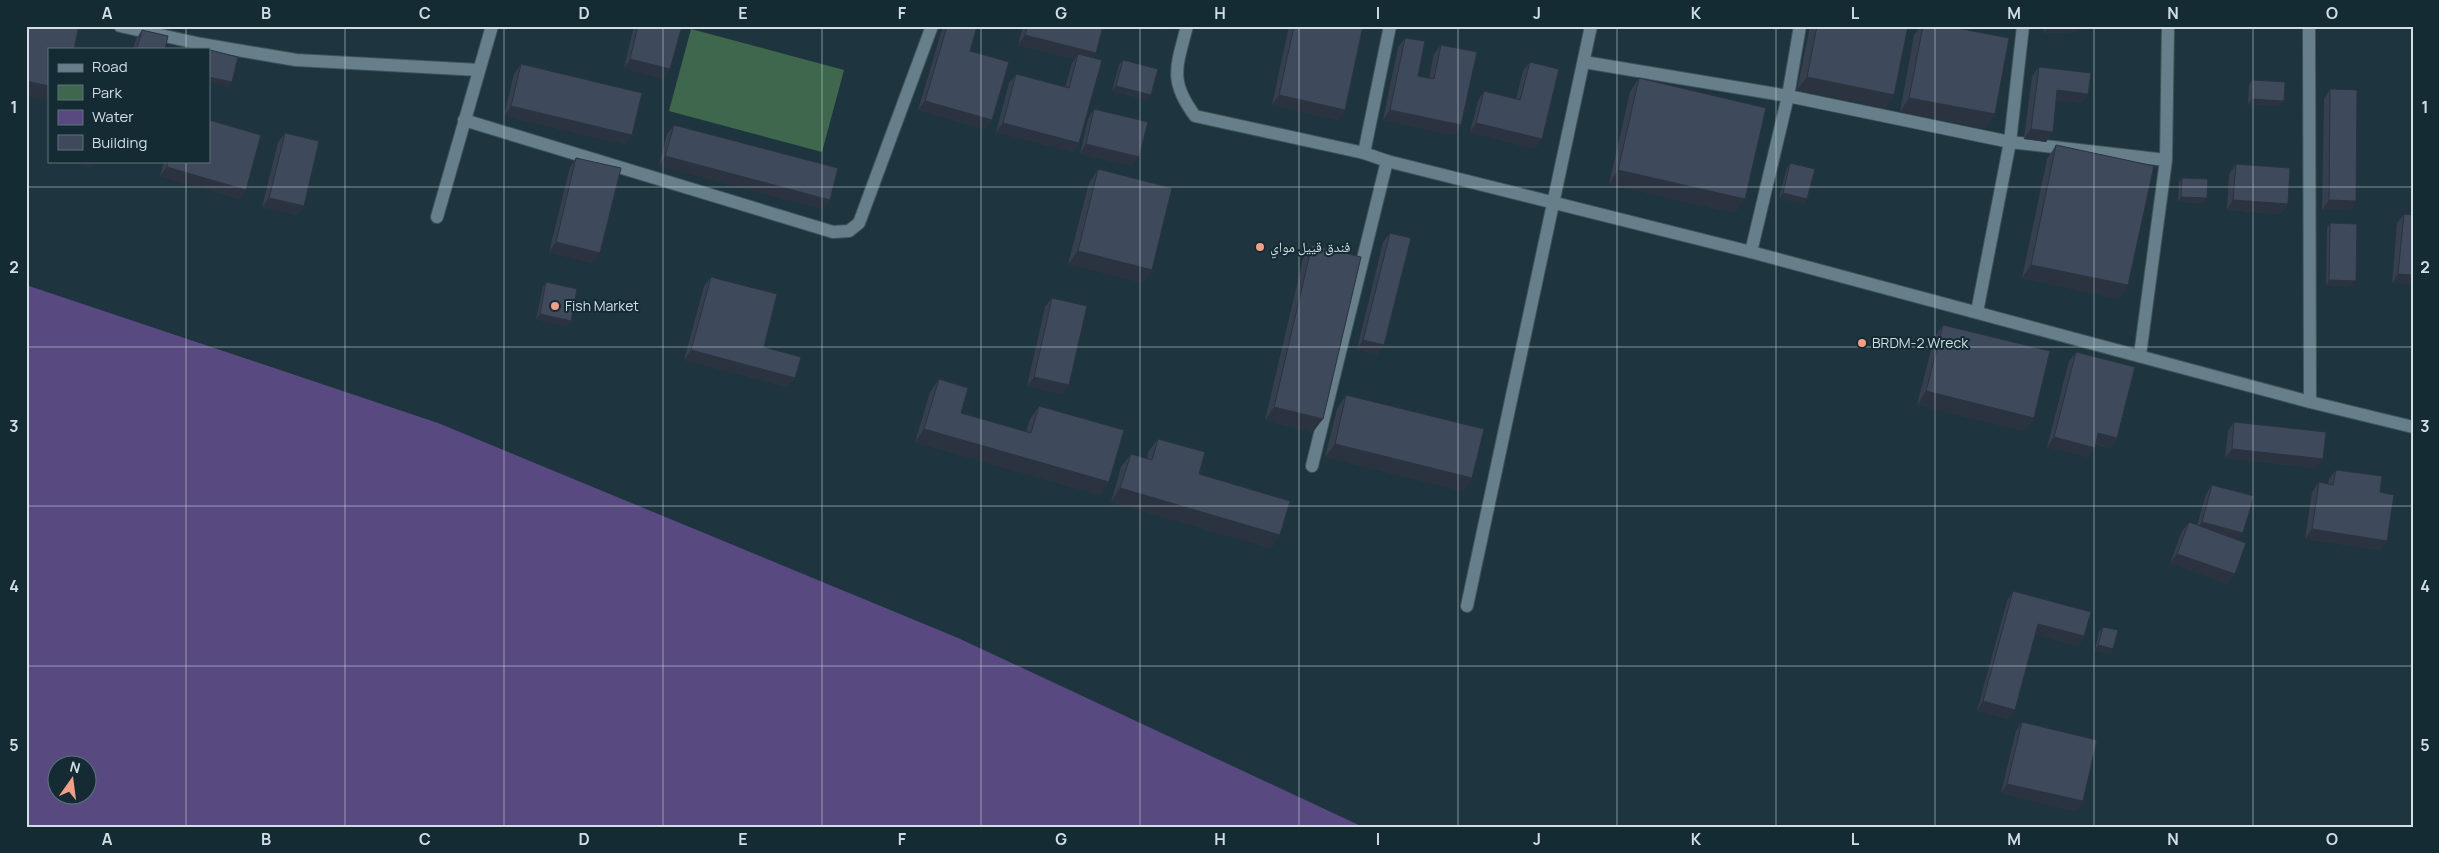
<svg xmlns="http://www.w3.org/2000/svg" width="2439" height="853" font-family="Manrope,'Noto Naskh Arabic',sans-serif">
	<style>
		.green { fill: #3f674e }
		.water { fill: #584a81; fill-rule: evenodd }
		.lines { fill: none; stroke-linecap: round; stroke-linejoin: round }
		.minor-casing { stroke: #3f535a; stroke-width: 14 }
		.tertiary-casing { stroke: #3f535a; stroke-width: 14 }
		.minor { stroke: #667f8a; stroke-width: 12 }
		.tertiary { stroke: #667f8a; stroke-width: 12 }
		.wall { fill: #353f4e }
		.shaded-wall { fill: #2b3340 }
		.building { fill: #3e495b; stroke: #2b3340 }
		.grid { fill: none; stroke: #d1dee4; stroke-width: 1; stroke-opacity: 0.55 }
		.poi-dot { fill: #f39f85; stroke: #142b34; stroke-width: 2 }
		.labels { text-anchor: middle; stroke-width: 4; stroke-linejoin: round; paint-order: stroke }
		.poi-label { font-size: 14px; fill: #d1dee4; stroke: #142b34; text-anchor: start }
		.neatline { fill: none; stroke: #d1dee4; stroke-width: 2 }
		.grid-label { font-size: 16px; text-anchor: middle; font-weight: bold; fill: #d1dee4 }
	</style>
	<rect width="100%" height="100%" fill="#1e353f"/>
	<path class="green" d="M691 29 844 70 822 152 669 111Z"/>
	<path class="water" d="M26 285 438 423 958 638 1363 827H26ZM58 766H88V796H58Z"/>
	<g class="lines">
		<defs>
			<path id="minor" d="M120 26 201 44 296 60 479 70
				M2309 26 2310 402
				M1584 62 1788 96 2010 142 2166 160
				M464 120 833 232 849 231 859 223 932 26
				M1364 153 1390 26
				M437 217 492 26
				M1751 252 1788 96 1800 26
				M1977 312 2010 142 2023 26
				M2140 355 2166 160 2168 26
				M1312 466 1387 161
				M1467 606 1591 26"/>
			<path id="tertiary" d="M1187 26C1177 66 1168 80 1195 116L1364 153 1387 161 1751 252 2310 402 2413 427"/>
		</defs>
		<use href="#minor" class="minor-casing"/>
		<use href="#tertiary" class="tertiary-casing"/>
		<use href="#minor" class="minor"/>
		<use href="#tertiary" class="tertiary"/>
	</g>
	<path class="wall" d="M634 26H682L664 79 624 68Z
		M943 26H977L970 51 992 120 985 129 918 110Z
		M1023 26H1103L1096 53 1093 58 1073 152 996 132 1009 83 1016 74 1065 87 1072 63 1075 59 1018 45Z
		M1289 26H1363L1345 110 1338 120 1272 105Z
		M1810 26H1908L1894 95 1885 108 1797 90Z
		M1921 26H1946L1985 128 1900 112 1914 35Z
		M2044 26H2081V27L2077 32 2044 33Z
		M142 30 165 49H133L136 39Z
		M1405 38 1418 76 1429 78 1434 54 1441 45 1461 125 1454 135 1383 120 1398 47Z
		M1123 60 1151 95 1147 100 1112 91 1119 65Z
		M1530 62 1535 149 1470 132 1478 101 1484 91 1516 99 1523 71Z
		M521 64 625 144 504 116 514 74Z
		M2039 67 2088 94 2081 103 2056 100 2053 132 2046 142 2024 139 2032 76Z
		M1639 78 1735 213 1609 184 1630 92Z
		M2253 80 2280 106 2248 104 2249 85Z
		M2330 89 2356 201 2350 210H2322L2324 99Z
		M1094 109 1132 166 1080 154 1088 119Z
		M674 125 830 200 823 209 659 166 667 134Z
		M285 133 304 206 297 215 262 207 278 142Z
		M2056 145 2119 299 2022 278 2047 159Z
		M576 158 593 263 549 252 570 167Z
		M164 161H209L240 199 160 176Z
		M1790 163 1807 199 1804 204 1779 198 1787 168Z
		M2236 164 2288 204 2281 214 2227 210 2229 174Z
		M1098 169 1143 283 1068 264 1089 183Z
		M2182 178 2204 203 2178 202 2179 182Z
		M2404 214 2413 285 2392 283 2397 223Z
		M2330 223 2353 286 2326 285 2327 228Z
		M1390 233 1377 355 1357 349 1383 242Z
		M1312 245 1313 432 1265 420 1303 259Z
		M711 277 764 347 788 387 684 360 704 286Z
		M546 282 567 326 536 319 543 287Z
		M1052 298 1069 385 1062 394 1027 386 1045 307Z
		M1943 325 2034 418 2024 431 1917 405 1934 338Z
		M2076 352 2117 438 2110 448 2095 444 2088 457 2047 447 2069 361Z
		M939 379 961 413 1026 432 1030 419 1039 406 1109 482 1100 495 915 442 930 392Z
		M1346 395 1472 478 1463 491 1325 457 1337 409Z
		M2234 422 2316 468 2225 458 2228 431Z
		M1158 439 1199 474 1280 535 1271 548 1111 502 1121 467 1131 454 1147 459 1148 452Z
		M2336 470 2380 492 2381 550 2305 539 2312 492 2319 482 2328 484 2329 479Z
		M2212 485 2238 540 2228 584 2170 563 2182 531 2189 522 2197 525 2206 494Z
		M2013 591 2084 636 2078 646 2035 634 2015 710 2008 719 1977 711 2007 601Z
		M2103 627 2110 654 2095 650 2099 632Z
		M2022 722 2076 811 2001 793 2016 731Z"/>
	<path class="shaded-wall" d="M429 26H447L444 30Z
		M1145 26H1167L1163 31Z
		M2081 27 2077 32 2044 33 2047 28Z
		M1025 35 1096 53 1089 63 1078 54 1075 59 1018 45Z
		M630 59 670 69 664 79 624 68Z
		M209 77 232 82 229 87 209 82Z
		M1807 77 1894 95 1885 108 1797 90Z
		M26 81 49 86V101L26 96Z
		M1116 86 1151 95 1147 100 1112 91Z
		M2057 90 2088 94 2081 103 2051 100Z
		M1279 95 1345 110 1338 120 1272 105Z
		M1909 98 1995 114 1985 128 1900 112Z
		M2252 99 2284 101 2280 106 2248 104Z
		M925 101 992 120 985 129 918 110Z
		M511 106 632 135 625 144 504 116Z
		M1390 110 1461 125 1454 135 1383 120Z
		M1003 123 1079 143 1073 152 996 132Z
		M1476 123 1542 139 1535 149 1470 132Z
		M2031 129 2053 132 2046 142 2024 139Z
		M1086 144 1139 157 1132 166 1080 154Z
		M665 156 830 200 823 209 659 166Z
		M69 161H89L94 163 91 168Z
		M167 167 246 190 240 199 160 176Z
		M1618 170 1745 199 1735 213 1609 184Z
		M1783 193 1807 199 1804 204 1779 198Z
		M2181 197 2207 198 2204 203 2178 202Z
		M269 198 304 206 297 215 262 207Z
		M2233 200 2288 204 2281 214 2227 210Z
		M2329 200 2356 201 2350 210H2322Z
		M556 242 600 253 593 263 549 252Z
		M1078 251 1152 270 1143 283 1068 264Z
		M2031 265 2128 285 2119 299 2022 278Z
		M2398 274 2413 275V285L2392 283Z
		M2329 280 2356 281 2353 286 2326 285Z
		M540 314 571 321 567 326 536 319Z
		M1363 340 1384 345 1377 355 1357 349Z
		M691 350 795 378 788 387 684 360Z
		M1034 377 1069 385 1062 394 1027 386Z
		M1926 391 2034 418 2024 431 1917 405Z
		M1274 407 1323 419 1313 432 1265 420Z
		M924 429 1109 482 1100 495 915 442Z
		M2098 433 2117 438 2110 448 2092 442Z
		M2054 437 2095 448 2088 457 2047 447Z
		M1335 444 1472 478 1463 491 1325 457Z
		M2232 449 2323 459 2316 468 2225 458Z
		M1120 488 1280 535 1271 548 1111 502Z
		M2202 522 2243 533 2236 543 2195 531Z
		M2312 529 2387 541 2381 550 2305 539Z
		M2177 554 2235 574 2228 584 2170 563Z
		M2038 624 2084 636 2078 646 2031 633Z
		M2098 645 2113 649 2110 654 2095 650Z
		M1983 701 2015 710 2008 719 1977 711Z
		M2007 784 2083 801 2076 811 2001 793Z"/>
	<path class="building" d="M26 26H79L74 49H49V86L26 81Z
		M638 26H682L670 69 630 59Z
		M947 26H977L970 51 1009 62 992 120 925 101Z
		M1027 26H1103L1096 53 1025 35Z
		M1294 26H1363L1345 110 1279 95Z
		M1817 26H1908L1894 95 1807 77Z
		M1923 26H1946L2009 38 1995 114 1909 98Z
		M2047 26H2081V27L2047 28Z
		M142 30 168 36 165 49H137Z
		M1405 38 1425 41 1418 76 1434 79 1441 45 1477 52 1461 125 1390 110Z
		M210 50 238 57 232 82 209 77V55Z
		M1078 54 1102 60 1079 143 1003 123 1016 74 1069 88Z
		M1123 60 1158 69 1151 95 1116 86Z
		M1530 62 1559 69 1542 139 1476 123 1484 91 1520 100Z
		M521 64 642 93 632 135 511 106Z
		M2039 67 2091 73 2088 94 2057 90 2053 132 2031 129Z
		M1639 78 1766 108 1745 199 1618 170Z
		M2253 80 2285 82 2284 101 2252 99Z
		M2330 89 2357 90 2356 201 2329 200Z
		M1094 109 1148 122 1139 157 1086 144Z
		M209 120 261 135 246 190 167 167 168 161H209Z
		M674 125 838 168 830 200 665 156Z
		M285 133 319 141 304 206 269 198Z
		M2056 145 2154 166 2128 285 2031 265Z
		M576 158 621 168 600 253 556 242Z
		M1790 163 1815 169 1807 199 1783 193Z
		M2236 164 2290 168 2288 204 2233 200Z
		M1098 169 1172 188 1152 270 1078 251Z
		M2182 178 2208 179 2207 198 2181 197Z
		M2404 214 2413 215V275L2398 274Z
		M2330 223 2357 224 2356 281 2329 280Z
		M1390 233 1411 238 1384 345 1363 340Z
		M1312 245 1361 257 1323 419 1274 407Z
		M711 277 777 294 764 347 801 357 795 378 691 350Z
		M546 282 577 289 571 321 540 314Z
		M1052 298 1087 306 1069 385 1034 377Z
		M1943 325 2050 351 2034 418 1926 391Z
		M2076 352 2135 367 2117 438 2098 433 2095 448 2054 437Z
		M939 379 968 388 961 413 1031 433 1039 406 1124 430 1109 482 924 429Z
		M1346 395 1484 429 1472 478 1335 444Z
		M2234 422 2326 432 2323 459 2232 449Z
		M1158 439 1205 452 1199 474 1290 501 1280 535 1120 488 1131 454 1152 460Z
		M2336 470 2382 476 2380 492 2394 495 2387 541 2312 529 2319 482 2333 485Z
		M2212 485 2254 496 2243 533 2202 522Z
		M2189 522 2246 543 2235 574 2177 554Z
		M2013 591 2091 612 2084 636 2038 624 2015 710 1983 701Z
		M2103 627 2118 630 2113 649 2098 645Z
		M2022 722 2097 740 2083 801 2007 784Z"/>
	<path class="grid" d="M186 26V49M345 26V827M504 26V827M663 26V827M822 26V827M981 26V827M1140 26V827M1299 26V827M1458 26V827M1617 26V827M1776 26V827M1935 26V827M2094 26V827M2253 26V827M186 161V827M26 187H2413M26 347H2413M26 506H2413M26 666H2413"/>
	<g class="poi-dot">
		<circle cx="1260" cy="247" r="5"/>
		<circle cx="555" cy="306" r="5"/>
		<circle cx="1862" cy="343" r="5"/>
	</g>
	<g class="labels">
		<g class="poi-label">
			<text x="1270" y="252">فندق قييل مواي</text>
			<text x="565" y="311">Fish Market</text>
			<text x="1872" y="348">BRDM-2 Wreck</text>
		</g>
	</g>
	<rect width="2439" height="853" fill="none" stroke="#142b34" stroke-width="55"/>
	<rect x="48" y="48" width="162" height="115" fill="#142b34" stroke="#60737a"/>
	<rect x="58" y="64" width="25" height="8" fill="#667f8a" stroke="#60737a"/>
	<text x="92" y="72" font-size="15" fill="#d1dee4">Road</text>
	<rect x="58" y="85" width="25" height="15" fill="#3f674e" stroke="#60737a"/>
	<text x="92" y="98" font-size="15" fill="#d1dee4">Park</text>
	<rect x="58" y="110" width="25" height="15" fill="#584a81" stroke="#60737a"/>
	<text x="92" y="122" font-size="15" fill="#d1dee4">Water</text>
	<rect x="58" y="135" width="25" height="15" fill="#3e495b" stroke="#60737a"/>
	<text x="92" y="148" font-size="15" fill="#d1dee4">Building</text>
	<g transform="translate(72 780) rotate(14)"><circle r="24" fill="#142b34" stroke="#60737a"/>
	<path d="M0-4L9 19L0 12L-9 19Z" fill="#f39f85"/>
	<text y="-8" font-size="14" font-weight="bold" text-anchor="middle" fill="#d1dee4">N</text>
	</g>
	<rect x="28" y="28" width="2384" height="798" class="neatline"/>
	<g class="grid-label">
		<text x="107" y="19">A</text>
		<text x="266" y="19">B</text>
		<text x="425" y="19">C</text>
		<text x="584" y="19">D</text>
		<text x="743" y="19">E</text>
		<text x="902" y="19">F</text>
		<text x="1061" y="19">G</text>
		<text x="1220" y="19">H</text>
		<text x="1378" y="19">I</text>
		<text x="1537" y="19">J</text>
		<text x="1696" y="19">K</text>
		<text x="1855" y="19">L</text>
		<text x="2014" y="19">M</text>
		<text x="2173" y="19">N</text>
		<text x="2332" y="19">O</text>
		<text x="14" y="113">1</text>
		<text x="2425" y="113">1</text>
		<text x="14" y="273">2</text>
		<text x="2425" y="273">2</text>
		<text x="14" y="432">3</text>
		<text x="2425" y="432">3</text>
		<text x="14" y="592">4</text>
		<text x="2425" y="592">4</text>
		<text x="14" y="751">5</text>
		<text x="2425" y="751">5</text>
		<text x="107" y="845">A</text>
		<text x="266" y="845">B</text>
		<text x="425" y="845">C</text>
		<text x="584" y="845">D</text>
		<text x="743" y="845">E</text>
		<text x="902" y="845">F</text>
		<text x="1061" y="845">G</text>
		<text x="1220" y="845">H</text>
		<text x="1378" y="845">I</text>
		<text x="1537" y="845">J</text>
		<text x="1696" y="845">K</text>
		<text x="1855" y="845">L</text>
		<text x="2014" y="845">M</text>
		<text x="2173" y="845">N</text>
		<text x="2332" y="845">O</text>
	</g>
</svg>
